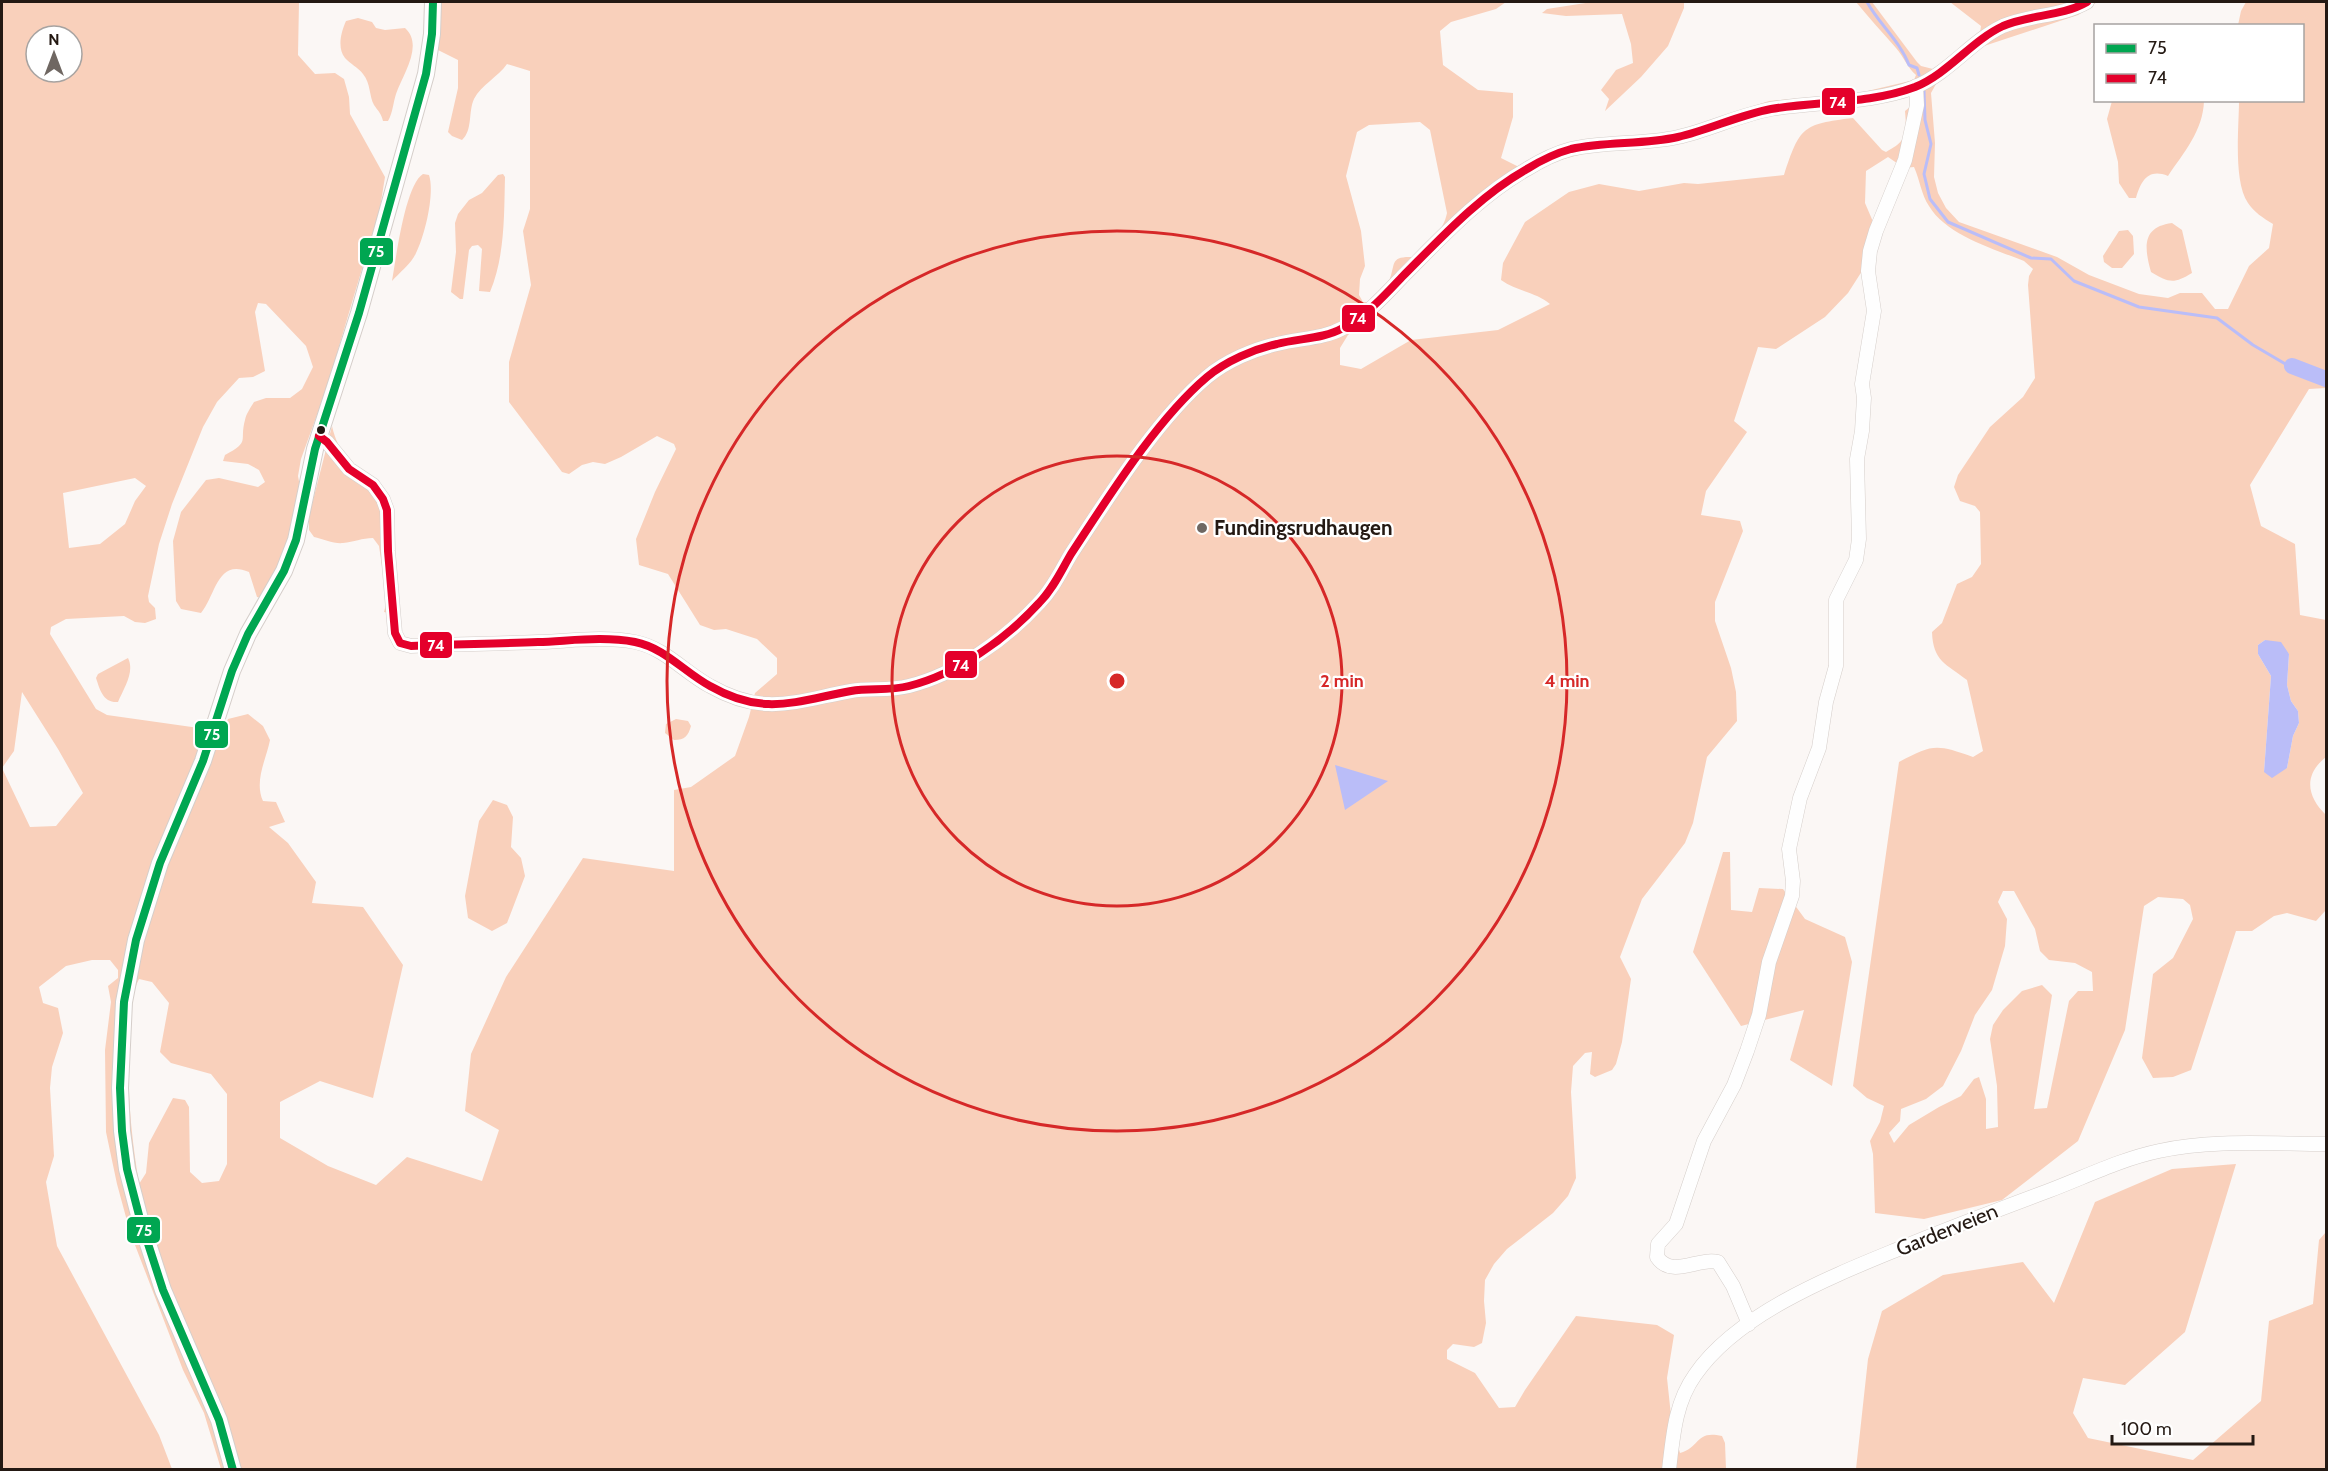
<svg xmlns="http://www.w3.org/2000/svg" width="2328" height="1471" font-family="Cabin,sans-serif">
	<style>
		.green { fill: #f9d0bb; fill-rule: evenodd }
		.water { fill: #babdf8 }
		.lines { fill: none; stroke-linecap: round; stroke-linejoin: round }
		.stream { stroke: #babdf8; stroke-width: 3 }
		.river { stroke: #babdf8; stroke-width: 16 }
		.minor-casing { stroke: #d5ceca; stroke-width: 15 }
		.major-casing { stroke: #d5ceca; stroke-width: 18 }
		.minor { stroke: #fefefe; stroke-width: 14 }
		.major { stroke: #fefefe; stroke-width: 16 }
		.bus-1-casing { stroke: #fff; stroke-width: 12 }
		.bus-2-casing { stroke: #fff; stroke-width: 12 }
		.bus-1 { stroke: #00a651; stroke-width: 8 }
		.bus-2 { stroke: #e4002b; stroke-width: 8 }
		.ring { fill: none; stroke: #d62828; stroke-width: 3 }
		.bus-dot { fill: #241913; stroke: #fff; stroke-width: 2 }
		.poi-dot { fill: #6f6762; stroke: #fff; stroke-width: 2 }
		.labels { text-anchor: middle; stroke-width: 4.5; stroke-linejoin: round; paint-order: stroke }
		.poi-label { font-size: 21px; font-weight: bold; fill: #241913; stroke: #fff; text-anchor: start }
		.street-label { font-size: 21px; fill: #241913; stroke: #fff }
		.centre { fill: #d62828; stroke: #fff; stroke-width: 3 }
		.ring-label { font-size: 18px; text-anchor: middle; font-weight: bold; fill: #d62828; stroke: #fff; stroke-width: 4.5; stroke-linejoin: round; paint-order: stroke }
		.line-badge { stroke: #fff; stroke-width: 2 }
		.badge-label { font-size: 16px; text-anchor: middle; font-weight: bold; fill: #fff }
	</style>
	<rect width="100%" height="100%" fill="#fbf7f5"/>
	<path class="green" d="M2 2H299L298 55 315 74 335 73 344 79 349 97 350 114 385 177 380 208 327 387 301 459 298 476 301 492 289 544 261 598 257 597 249 572C217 558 216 595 201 613L181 609 176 601 173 541 181 512 206 480 219 478 258 487 265 482 259 470 248 464 223 461 225 455C251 441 239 442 245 420 246 414 251 407 254 402L266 398H290L302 389 313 367 306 346 266 304 258 303 255 312 265 371 253 377 239 378 217 402 203 427 172 504 159 544 148 596 149 602 155 608 156 619 145 623 135 622 124 616 66 619 51 627 50 634 96 709 107 715 206 729 221 734 228 719 248 714 263 726 270 740C266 760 254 781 263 801L276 802 285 822 269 827 288 843 316 882 312 903 363 907 403 965 373 1098 320 1081 280 1102V1138L328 1166 376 1185 407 1157 482 1181 499 1130 465 1111 471 1054 506 977 583 858 674 871V790L691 787 735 756 749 717 755 693 777 674V658L757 639 726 629 714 630 700 625 668 574 639 565 636 539 655 492 676 449 674 444 657 436 621 457 605 464 593 462 582 465 569 474 562 472 509 402V362L531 285 523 231 530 209V71L507 64C498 77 481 85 474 99 468 112 473 130 462 140L452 136 448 132 458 88V60L436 49 440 2H1506L1496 9 1451 22 1440 31 1443 65 1478 90 1513 93V117L1501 158 1519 167 1665 135 1769 101 1859 93 1914 80 1916 75C1907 67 1904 57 1896 48 1883 33 1869 18 1856 2H1872L1917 62 1921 66 1933 69 1980 33 1981 26 1950 2H2097L2078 15 1984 46 1967 56 1936 84 1931 93 1935 143 1934 177 1938 193 1946 208 1959 222 2057 257 2089 275 2139 294 2168 298 2180 293H2202L2215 309H2228L2249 266 2269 248 2273 224C2263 218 2254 212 2248 203 2233 181 2239 127 2239 101L2302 100V26L2238 25 2241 11 2246 2H2326V388L2309 389 2250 485 2261 526 2295 544 2300 615 2326 620V757C2303 775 2307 797 2326 815V910L2316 921 2287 913 2274 916 2252 931H2236L2191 1070 2173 1077 2153 1078 2142 1058 2153 974 2173 958 2193 919 2190 905 2183 899 2158 897 2144 906 2125 1030 2078 1141 2002 1200 1924 1219 1875 1213 1873 1154 1870 1141 1880 1122 1884 1106 1867 1098 1853 1086 1899 762C1933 744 1936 744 1973 757L1983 751 1967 680C1946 664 1933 661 1932 632L1942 623 1957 584 1972 577 1981 564 1980 512 1975 506 1960 501 1954 487 1958 475 1990 427 2023 397 2035 378 2028 285 2029 276 2033 269 2024 261C1994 249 1946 235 1929 206 1921 194 1920 180 1914 167L1904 168 1888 157 1866 171 1865 203 1874 224 1864 268 1848 293 1825 317 1776 349 1758 347 1734 421 1747 432 1706 491 1701 515 1740 521 1743 531 1715 602V621L1731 668 1736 692 1737 721 1707 757 1693 823 1685 843 1642 899 1620 957 1631 979 1622 1042 1616 1064 1612 1070 1595 1077 1590 1074 1592 1052 1585 1053 1573 1066 1571 1092 1576 1178 1568 1196 1553 1213 1507 1249 1494 1264 1485 1280 1484 1301 1486 1323 1482 1343 1474 1347 1453 1344 1447 1350V1359L1475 1373 1499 1408 1515 1407 1525 1390 1576 1316 1657 1325 1674 1335 1667 1378 1672 1425 1680 1453C1701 1447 1695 1430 1722 1436L1725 1443 1726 1469H221L204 1413 183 1370 130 1232 117 1184 106 1132 105 1050 111 1002 108 986 118 978V970L110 960H92L66 966 39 987 43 1003 58 1008 63 1033 52 1067 50 1088 54 1156 46 1182 57 1246 159 1435 172 1469 2 1470ZM36 36H72V72H36ZM1906 96 1910 97V107L1905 111C1907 134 1907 141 1886 152L1882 150 1853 118C1802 124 1800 127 1784 175L1698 184 1684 183 1639 191 1599 184 1569 192 1525 222 1503 263 1501 280C1516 291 1536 292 1550 304L1498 330 1411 340 1361 369 1340 365V348L1348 335 1365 322 1447 240 1493 197 1526 175 1553 162 1582 154 1610 150 1785 113ZM1420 122 1430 130 1447 213C1443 233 1428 243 1413 257 1389 256 1396 264 1389 281 1386 289 1375 296 1368 302H1363L1359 295 1360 279 1365 266 1361 231 1346 176 1357 132 1369 125ZM135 478 146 486 135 501 125 524 100 544 69 548 63 493ZM2265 640 2289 654 2287 685 2291 701 2298 711 2299 723 2293 736 2287 768 2264 772 2271 676 2258 654V645ZM22 692 58 749 83 793 56 826 30 827 2 768 14 751ZM2003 891H2014L2035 929 2040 951 2049 960 2075 963 2092 972 2093 991H2078L2069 1001 2047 1108 2034 1109 2052 995 2042 985 2022 991 2003 1010 1993 1025 1990 1039 1997 1086 1998 1127 1986 1129V1099L1979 1077 1974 1079 1961 1096 1939 1107 1909 1125 1894 1143 1889 1133 1900 1121 1901 1109 1926 1099 1943 1086 1961 1051 1975 1015 1992 990 2005 946 2007 919 1998 902ZM139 979 152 982 169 1003 160 1052 171 1063 211 1074 227 1094V1164L219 1181 202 1183 190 1172 189 1107 185 1100 173 1098 149 1143 146 1173 139 1184C131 1133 127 1094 129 1042 130 1017 128 1002 139 979Z
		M1592 2H1684V8L1668 46 1641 77 1605 111 1609 99 1601 90 1616 70 1633 63 1631 44 1622 14 1566 16 1542 13 1547 9Z
		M358 18 372 22 376 28 385 30 405 28C424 45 403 74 396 94 393 103 393 112 388 121H383C381 113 378 111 374 105 369 96 371 84 363 74 358 67 350 64 345 58 337 48 341 32 346 21Z
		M2112 101H2204C2203 131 2184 152 2168 176 2148 168 2141 181 2136 198H2129L2119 183 2118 162 2107 119Z
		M423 174 429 175C435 193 425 235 416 253 412 263 399 273 392 281 396 259 405 185 423 174Z
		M503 174 505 177C504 216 505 256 490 292L479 291 482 249 478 245 472 246 469 250 463 299H460L451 292 456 252 455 223 458 214 469 200 482 193 498 175Z
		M2172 223 2182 230 2192 273C2174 284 2169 283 2151 272 2144 247 2142 227 2172 223Z
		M2128 230 2133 236 2134 254 2122 268H2112L2104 262 2103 256 2119 231Z
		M332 426C338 454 354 467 376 483L399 615 384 612 387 600 379 546 373 538C362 538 354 542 343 543 334 544 323 539 314 537L309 530V516Z
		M128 658C135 672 124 688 118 702 103 703 100 690 96 678L98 674Z
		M676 719 688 721 691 726C688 736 685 740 674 740L665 733 666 724Z
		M493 800 507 805 513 817 511 847 521 858 525 876 507 923 492 931 468 918 465 896 479 821Z
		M1723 852H1730L1731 910 1752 912 1759 888 1783 889 1805 919 1845 937 1852 962 1832 1086 1790 1060 1804 1010 1741 1026 1693 952Z
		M2236 1164 2185 1332 2125 1385 2083 1378 2073 1413 2088 1438 2193 1460 2261 1401 2269 1321 2313 1304 2319 1240 2326 1232V1469H1856L1868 1359 1882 1311 1943 1275 2023 1262 2054 1303 2095 1202 2172 1169Z"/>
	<path class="water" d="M2265 640 2281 642 2289 654 2287 685 2291 701 2298 711 2299 723 2293 736 2287 768 2272 778 2264 772 2271 676 2258 654V645Z
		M1335 765 1388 781 1345 810Z"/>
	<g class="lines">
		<path class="stream" d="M1867 2C1879 24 1900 41 1909 65L1917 68 1919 75
			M1924 91 1925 120 1931 144 1924 174 1930 199 1948 222 2031 258 2051 259 2074 281 2139 307 2217 318 2253 345 2289 366"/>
		<path class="river" d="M2292 366 2326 379"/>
		<defs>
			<path id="minor" d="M319 436 327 442 349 469 373 485 383 499 387 510 388 551 395 633 400 643 411 646C453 644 496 644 538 642 570 641 603 636 635 642 665 648 684 672 710 686 764 717 796 701 851 691 870 688 890 691 909 686 957 674 1006 639 1039 603 1053 589 1061 571 1071 554 1108 498 1156 420 1207 377 1226 361 1254 349 1277 344 1300 338 1323 339 1343 328 1366 316 1384 296 1402 277 1440 239 1479 196 1527 169 1540 161 1556 153 1571 149 1606 141 1643 145 1678 137 1709 130 1739 115 1771 109 1818 101 1870 104 1915 87 1949 73 1971 41 2003 26 2031 14 2061 17 2087 2
				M1749 1324 1733 1286 1718 1262C1698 1257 1672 1279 1657 1257L1658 1244 1676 1224 1704 1141 1734 1085 1747 1051 1759 1015 1769 962 1792 896 1793 881 1789 849 1800 798 1819 748 1826 702 1836 666V600L1856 560 1859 539 1857 459 1862 431 1864 398 1862 384 1874 311 1868 271 1870 251 1876 231 1905 160 1917 105 1916 86
				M1669 1470C1673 1436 1675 1403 1695 1375 1737 1314 1830 1277 1896 1250 1947 1229 1997 1210 2048 1191 2085 1177 2121 1159 2159 1151 2211 1139 2273 1144 2326 1144"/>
			<path id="major" d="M233 1470 219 1420 163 1290 140 1219 127 1169 122 1131 120 1088 124 1002 136 940 160 863 203 761 232 671 248 634 284 571 296 540 315 449 359 313 426 74 432 34 433 2"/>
		</defs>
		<use href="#minor" class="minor-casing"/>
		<use href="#major" class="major-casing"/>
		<use href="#minor" class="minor"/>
		<use href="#major" class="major"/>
		<defs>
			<path id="bus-1" d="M233 1470 219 1420 163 1290 140 1219 127 1169 122 1131 120 1088 124 1002 136 940 160 863 203 761 232 671 248 634 284 571 296 540 315 449 359 313 426 74 432 34 433 2"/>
			<path id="bus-2" d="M319 436 327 442 349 469 373 485 383 499 387 510 388 551 395 633 400 643 411 646C453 644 496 644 538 642 570 641 603 636 635 642 665 648 684 672 710 686 764 717 796 701 851 691 870 688 890 691 909 686 957 674 1006 639 1039 603 1053 589 1061 571 1071 554 1108 498 1156 420 1207 377 1226 361 1254 349 1277 344 1300 338 1323 339 1343 328 1366 316 1384 296 1402 277 1440 239 1479 196 1527 169 1540 161 1556 153 1571 149 1606 141 1643 145 1678 137 1709 130 1739 115 1771 109 1818 101 1870 104 1915 87 1949 73 1971 41 2003 26 2031 14 2061 17 2087 2"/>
		</defs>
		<use href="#bus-1" class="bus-1-casing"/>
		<use href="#bus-2" class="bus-2-casing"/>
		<use href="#bus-1" class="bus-1"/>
		<use href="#bus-2" class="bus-2"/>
	</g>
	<g class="ring">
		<circle cx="1117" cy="681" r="225"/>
		<circle cx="1117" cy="681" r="450"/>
	</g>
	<circle class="bus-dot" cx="321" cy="430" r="5"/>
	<circle class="poi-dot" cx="1202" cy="528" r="6"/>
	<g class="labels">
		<g class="poi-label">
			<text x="1214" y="535">Fundingsrudhaugen</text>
		</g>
		<g class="street-label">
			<text transform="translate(1947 1230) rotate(-22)" y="7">Garderveien</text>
		</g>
	</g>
	<circle cx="1117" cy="681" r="9" class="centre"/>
	<g class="ring-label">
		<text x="1342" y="687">2 min</text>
		<text x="1567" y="687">4 min</text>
	</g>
	<g class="line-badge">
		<rect x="1821" y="87" width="35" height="29" rx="6" fill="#e4002b"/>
		<rect x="359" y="237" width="35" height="29" rx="6" fill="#00a651"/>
		<rect x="1341" y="304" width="35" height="29" rx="6" fill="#e4002b"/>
		<rect x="419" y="631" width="34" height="28" rx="6" fill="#e4002b"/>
		<rect x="944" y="650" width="34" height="29" rx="6" fill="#e4002b"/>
		<rect x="194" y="720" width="35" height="29" rx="6" fill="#00a651"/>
		<rect x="126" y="1216" width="35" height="28" rx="6" fill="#00a651"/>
	</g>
	<g class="badge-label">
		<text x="1838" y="108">74</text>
		<text x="376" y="257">75</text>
		<text x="1358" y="324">74</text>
		<text x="436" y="651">74</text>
		<text x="961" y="671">74</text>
		<text x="212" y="740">75</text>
		<text x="144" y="1236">75</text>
	</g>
	<rect width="2328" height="1471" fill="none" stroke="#241913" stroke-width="6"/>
	<rect x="2094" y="24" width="210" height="78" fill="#ffffff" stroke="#a7a3a1" stroke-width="1.5"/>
	<rect x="2106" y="44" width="30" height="9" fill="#00a651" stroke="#a7a3a1" stroke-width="1.5"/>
	<text x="2148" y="54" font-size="18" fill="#241913">75</text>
	<rect x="2106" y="74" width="30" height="9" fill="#e4002b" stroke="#a7a3a1" stroke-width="1.5"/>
	<text x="2148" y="84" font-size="18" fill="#241913">74</text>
	<g transform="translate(54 54)"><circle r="28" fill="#ffffff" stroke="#a7a3a1" stroke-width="1.5"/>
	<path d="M0-4.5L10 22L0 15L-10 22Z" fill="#6f6762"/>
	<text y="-9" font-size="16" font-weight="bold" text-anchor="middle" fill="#241913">N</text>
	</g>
	<path d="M2112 1435v9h141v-9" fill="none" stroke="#241913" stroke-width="3"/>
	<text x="2121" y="1435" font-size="18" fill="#241913" stroke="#ffffff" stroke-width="4.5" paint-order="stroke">100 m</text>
</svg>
